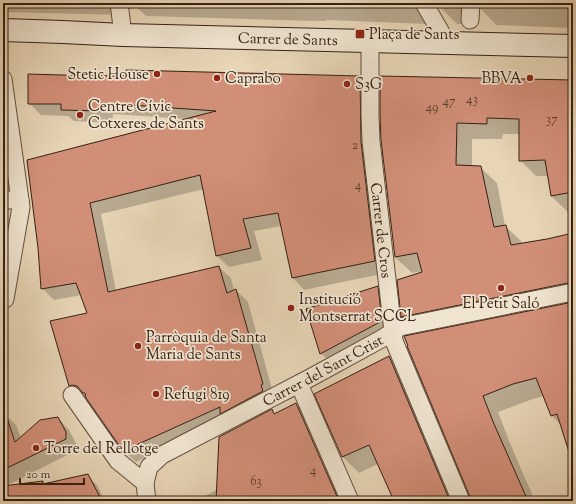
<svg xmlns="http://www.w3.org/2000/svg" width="576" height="504" font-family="'Sorts Mill Goudy',serif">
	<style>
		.shadow { fill: #0003 }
		.building { fill: #d28f78; stroke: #352014 }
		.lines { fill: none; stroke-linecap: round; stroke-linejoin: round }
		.street-casing { stroke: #624d3c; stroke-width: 19 }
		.secondary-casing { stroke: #352014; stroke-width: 24 }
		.street { stroke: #efe4d0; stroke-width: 17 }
		.secondary { stroke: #efe4d0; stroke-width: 22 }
		.poi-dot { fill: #8f2418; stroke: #efe4d0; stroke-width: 1.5 }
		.labels { text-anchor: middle; stroke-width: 3.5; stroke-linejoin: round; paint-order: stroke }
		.number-label { font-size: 13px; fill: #5c3c2d }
		.poi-label { font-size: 15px; fill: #352014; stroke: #efe4d0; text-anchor: start }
		.street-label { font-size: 15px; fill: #352014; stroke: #efe4d0 }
	</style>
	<rect width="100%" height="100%" fill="#e7d5b6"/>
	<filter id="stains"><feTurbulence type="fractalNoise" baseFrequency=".005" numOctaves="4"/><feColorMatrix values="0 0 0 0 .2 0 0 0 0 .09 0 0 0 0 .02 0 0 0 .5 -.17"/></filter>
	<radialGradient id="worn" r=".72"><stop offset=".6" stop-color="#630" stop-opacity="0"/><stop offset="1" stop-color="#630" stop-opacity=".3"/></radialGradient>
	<path class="shadow" d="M3 3H573V28L496 25 481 9 477 13 475 24H457L442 9 439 5 438 8 434 9 430 24 326 20V21H318L147 16 145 15 137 8H134L127 10 124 15 3 12Z
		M62 76 360 77 371 89 386 273 304 290 293 278 281 226 254 231 262 260 229 267 217 256 204 189 101 214 116 291 219 267 231 278 234 291 236 290 248 302 274 396 228 421 136 462 124 451 87 397H82L70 385 88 313 82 295 54 300 42 288 39 248 28 161 187 119 113 114 112 123 74 121 68 116 41 115 29 103Z
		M3 80 17 188 3 189Z
		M573 81V211L568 212 551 196 548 176H536L520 160V134H503L502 139H472V167H480L497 183 505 226 522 242V244L573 234V301L418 332 402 316 423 273V271L412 273 395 257 382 140Z
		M377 287 388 297 392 331 331 363 321 353Z
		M573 303V446L562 426 552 416 544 396 530 400 498 412 509 441 535 501H472L408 347Z
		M389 357 405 373 459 501H386L394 498 378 464 359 473 343 457Z
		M296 404 312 420 348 501H196L218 489 271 410 276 415Z
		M3 414H5L16 425 21 438 58 418 69 430 79 449 4 487 29 501H3Z
		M87 476 97 485 105 501H32Z"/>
	<path class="building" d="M126 70 360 76 361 142 375 261 292 278 278 213 243 219 251 248 216 256 200 175 90 203 108 292 219 266 227 293 236 289 263 384 261 385 263 391 220 414V407L123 451 86 398 85 393H83L77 386 72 385 69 386 50 321 87 313 76 283 41 289 38 248 27 160 216 111 101 103V111L61 110V104H28V74L62 75 124 76Z
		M380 76 573 80V192L551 196 545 160 519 161V119L487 118V124L457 123 456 165 481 166 494 227 506 225 511 245 547 239 573 233V282L401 317 397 280 422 272 417 253 395 257 381 140 380 115Z
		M378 286 382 321 320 354 306 309Z
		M573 302V451L569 452 557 414 551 416 536 378 513 384 483 396 494 424 528 501H471L470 497 407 346H408L404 336Z
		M389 356 450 501H394L369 445 342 457 314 394Z
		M296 403 339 501H216L219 437 272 409 274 414Z
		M3 415H6L15 442 40 420 58 417 66 432V439L3 470Z
		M88 474 102 501H3V486L43 481V484Z"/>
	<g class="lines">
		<defs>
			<g id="street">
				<path d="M119 3 123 35"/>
				<path d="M424 3 447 43"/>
				<path d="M470 20 471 3"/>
				<path id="s1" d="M370 41V115L371 141 393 331 394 341 461 501"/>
				<path d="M3 79 21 207 5 299"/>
				<path d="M3 200H20"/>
				<path d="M299 384 350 501"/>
				<path d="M72 395 118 461 145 483"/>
				<path id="s2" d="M147 501 145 483 149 467 162 455 308 379 383 338 400 327 573 292"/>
			</g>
			<g id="secondary">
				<path id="s3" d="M3 30 63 32 123 35 573 46"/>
			</g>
		</defs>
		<use href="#street" class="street-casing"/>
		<use href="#secondary" class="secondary-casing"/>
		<use href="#street" class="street"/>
		<use href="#secondary" class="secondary"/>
	</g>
	<g class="poi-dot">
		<rect x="355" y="29" width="10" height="10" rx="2"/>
		<circle cx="157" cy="74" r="4"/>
		<circle cx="217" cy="78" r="4"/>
		<circle cx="530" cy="78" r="4"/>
		<circle cx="347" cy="84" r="4"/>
		<circle cx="80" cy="115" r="4"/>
		<circle cx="501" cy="288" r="4"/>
		<circle cx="291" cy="308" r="4"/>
		<circle cx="138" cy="346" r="4"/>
		<circle cx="156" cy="394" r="4"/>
		<circle cx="36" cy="448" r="4"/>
	</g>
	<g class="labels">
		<g class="number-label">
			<text x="472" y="103">43</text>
			<text x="449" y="105">47</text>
			<text x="432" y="111">49</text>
			<text x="552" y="123">37</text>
			<text x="355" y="149">2</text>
			<text x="358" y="189">4</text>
			<text x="313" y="474">4</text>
			<text x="256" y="485">63</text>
		</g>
		<g class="poi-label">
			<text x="369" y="39">Plaça de Sants</text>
			<text x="149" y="79" text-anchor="end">Stetic House</text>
			<text x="225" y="83">Caprabo</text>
			<text x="522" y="83" text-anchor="end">BBVA</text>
			<text x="355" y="89">S3G</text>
			<text x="88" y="111">Centre Cívic<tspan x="88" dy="17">Cotxeres de Sants</tspan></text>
			<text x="299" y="304">Institució<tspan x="299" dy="17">Montserrat SCCL</tspan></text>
			<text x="501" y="308" text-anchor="middle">El Petit Saló</text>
			<text x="146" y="342">Parròquia de Santa<tspan x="146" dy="17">Maria de Sants</tspan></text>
			<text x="164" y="399">Refugi 819</text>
			<text x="44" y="453">Torre del Rellotge</text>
		</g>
		<g class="street-label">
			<text dy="5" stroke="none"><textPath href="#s3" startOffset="285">Carrer de Sants</textPath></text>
			<text dy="5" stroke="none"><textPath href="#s1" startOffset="190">Carrer de Cros</textPath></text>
			<text dy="5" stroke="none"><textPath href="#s2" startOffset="234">Carrer del Sant Crist</textPath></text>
		</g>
	</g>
	<rect width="576" height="504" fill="none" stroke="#e7d5b6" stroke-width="16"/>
	<rect x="4" y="4" width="568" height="496" fill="none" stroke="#352014" stroke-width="2"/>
	<rect x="8" y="8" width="560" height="488" fill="none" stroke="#352014"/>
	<path d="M20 478v6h64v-6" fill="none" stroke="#352014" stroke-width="2"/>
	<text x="26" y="478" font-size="12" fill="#352014" stroke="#efe4d0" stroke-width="3" paint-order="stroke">20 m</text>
	<rect width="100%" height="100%" filter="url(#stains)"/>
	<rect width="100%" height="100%" fill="url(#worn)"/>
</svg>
